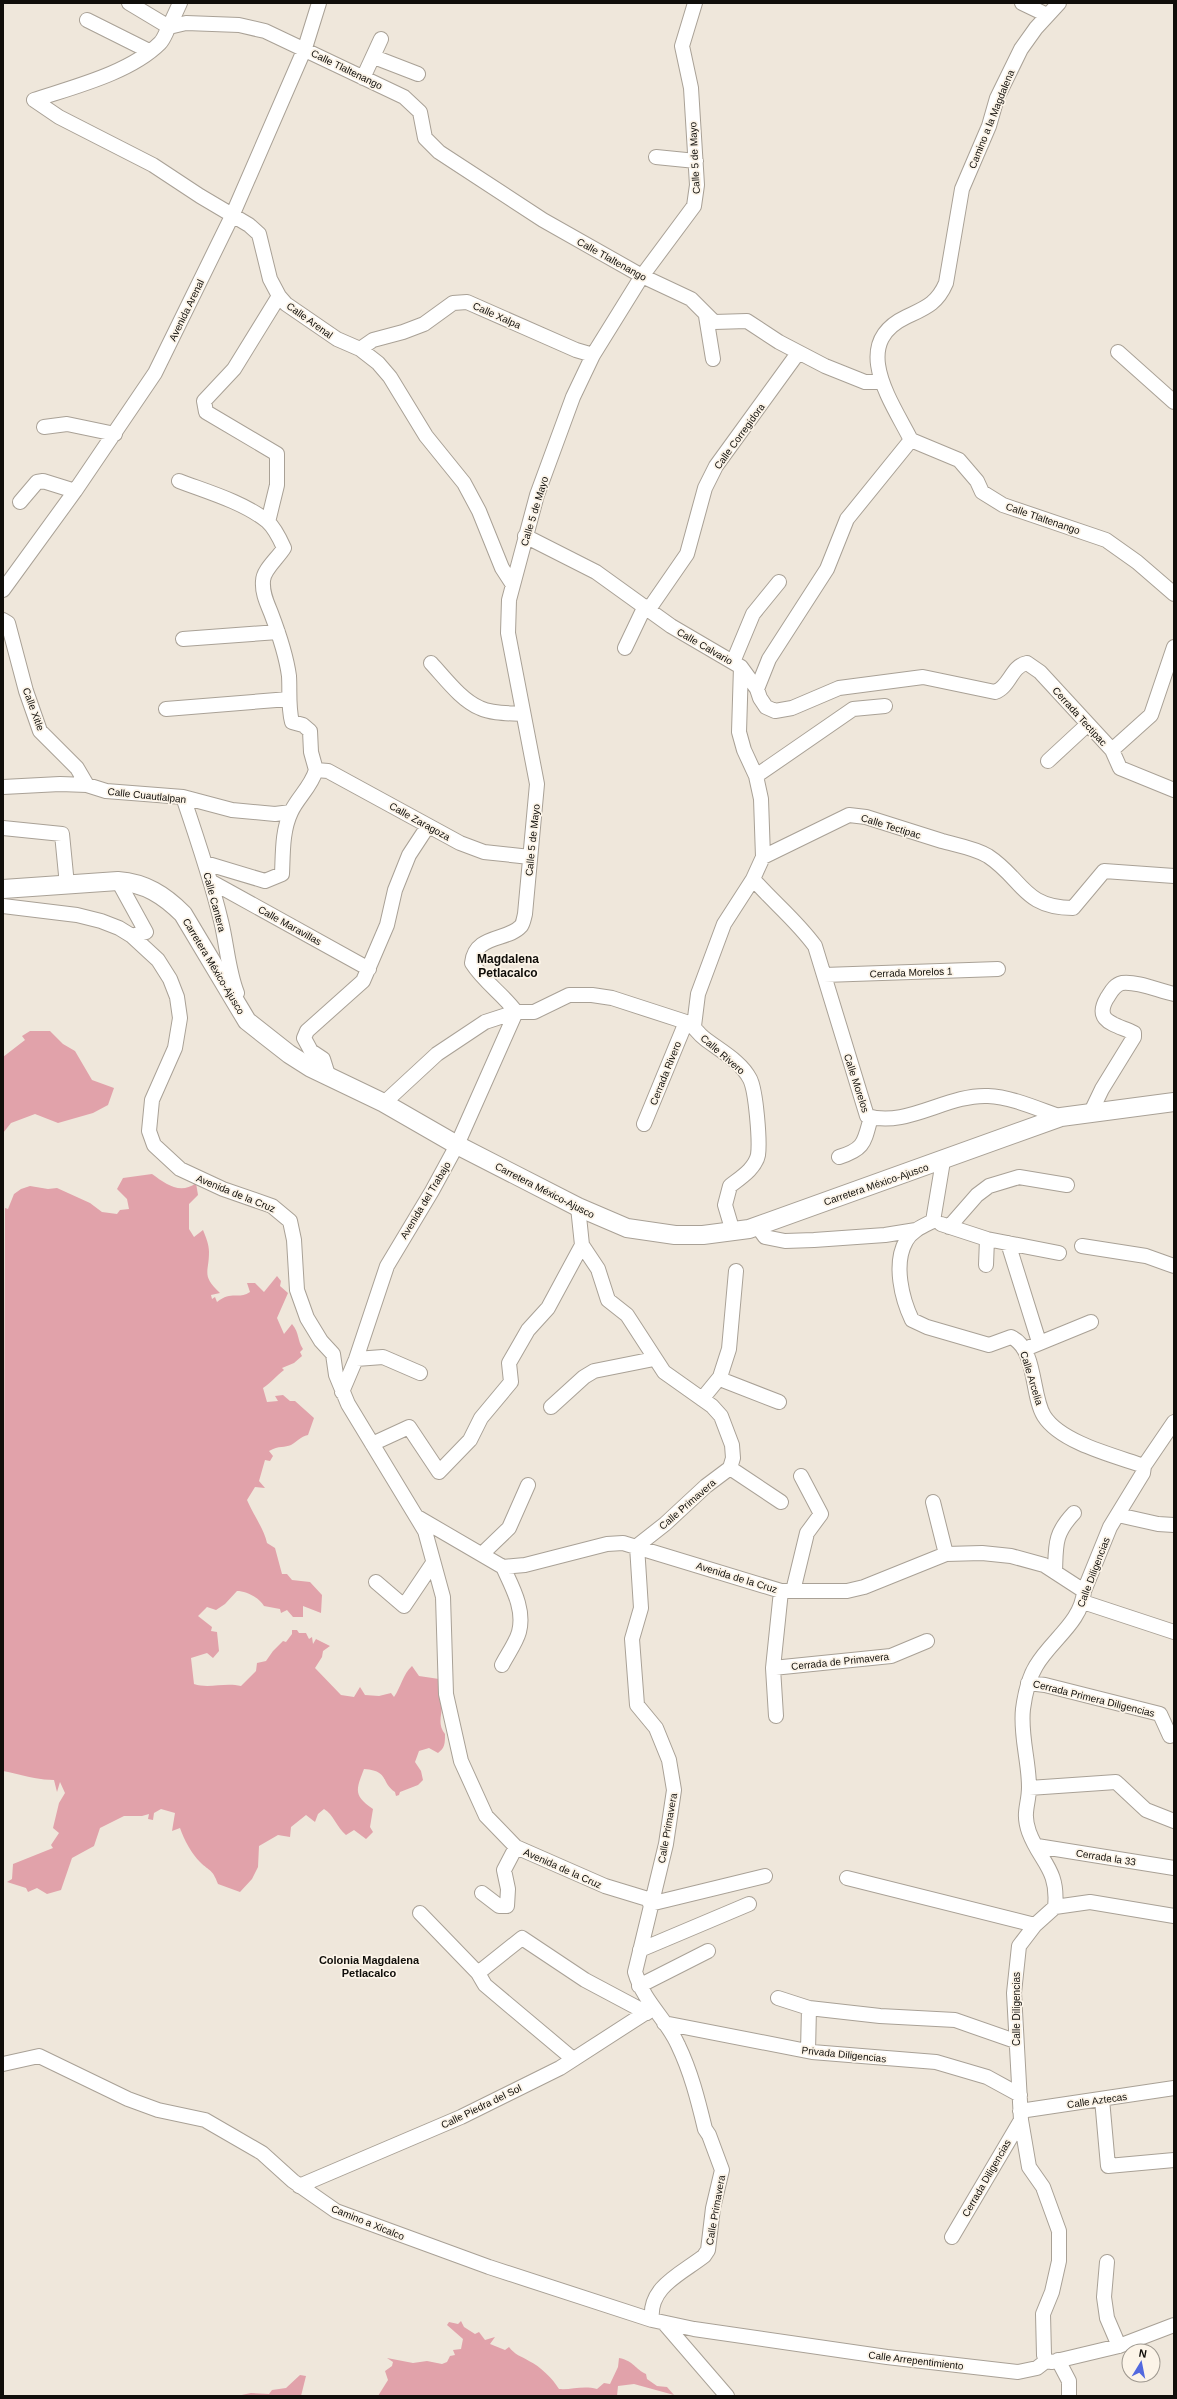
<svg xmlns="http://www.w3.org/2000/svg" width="1177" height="2399" font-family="Helvetica,sans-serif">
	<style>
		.green { fill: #e1a2aa }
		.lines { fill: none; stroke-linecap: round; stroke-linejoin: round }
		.minor-casing { stroke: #a9a196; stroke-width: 16 }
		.major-casing { stroke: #a9a196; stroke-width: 20 }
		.minor { stroke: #fff; stroke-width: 14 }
		.major { stroke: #fff; stroke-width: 18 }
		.labels { text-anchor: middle; stroke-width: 3.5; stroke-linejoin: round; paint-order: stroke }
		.street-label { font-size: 10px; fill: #100e0a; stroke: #fcf4e8 }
		.neighbourhood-label { font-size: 11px; font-weight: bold; fill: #100e0a; stroke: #fcf4e8 }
		.quarter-label { font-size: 12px; font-weight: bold; fill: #100e0a; stroke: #fcf4e8 }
	</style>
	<rect width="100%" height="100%" fill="#efe7db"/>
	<path class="green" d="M30 1031H50L63 1044 75 1051 92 1080 114 1088 108 1105 93 1113 58 1123 35 1114 11 1123 3 1133V1057L25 1040 22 1036Z
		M152 1174C166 1184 180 1195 196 1183L198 1195 189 1204V1229L194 1237 203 1230C206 1237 209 1245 209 1252 209 1273 201 1275 220 1293L211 1295 212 1299 215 1297 217 1302C232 1290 238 1300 250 1292L247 1283H255L264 1292 277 1276 281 1281 280 1286 288 1293 277 1318 284 1334 292 1324C300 1334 297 1340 303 1349L300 1352 302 1356 294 1363 282 1368 284 1370C276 1376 272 1382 263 1388L267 1402 278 1401 275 1396 283 1395 290 1401H295L314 1418 308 1435C300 1437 298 1441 291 1445 285 1448 279 1445 269 1451L273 1456 270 1461 265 1460 259 1481 265 1488 255 1487 247 1500C253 1514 264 1529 267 1543L275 1548 282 1574H287L292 1580 310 1582 322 1595 321 1613 303 1606V1617H293L287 1610 281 1613 280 1609 264 1606C260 1598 246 1591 237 1591L225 1604 216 1610 207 1607 198 1616 212 1627 211 1631 217 1632 219 1651 213 1658 207 1653 191 1658 194 1684C209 1689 225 1682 241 1686L256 1671 257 1663 266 1661 273 1651 283 1641 286 1642 292 1634V1630H297L299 1633H306L309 1639 312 1637 313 1644 316 1639 330 1646 323 1651 322 1657 315 1668 341 1695 354 1697 360 1687 365 1695 379 1696 391 1693 394 1697C401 1687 403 1674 412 1666L419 1676 439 1679C440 1687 442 1696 442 1704 442 1716 437 1724 445 1734 445 1743 445 1748 438 1753L429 1748 419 1751 415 1762 421 1771 423 1780 418 1785 400 1792 399 1795 396 1796 395 1792C380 1782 390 1771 364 1769 356 1790 353 1795 373 1809L370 1827 373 1832 366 1839 354 1830 346 1835C337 1828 334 1815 324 1809L318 1814 315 1822 306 1815 291 1827 290 1837 278 1835 259 1846 258 1867 252 1879 240 1892 218 1884C212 1868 210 1872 200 1862 192 1854 184 1840 180 1828L172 1831 175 1813 161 1809 154 1813 153 1820 148 1819 149 1814 142 1816H124L100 1828 94 1846 72 1858 61 1890 47 1894 37 1888 28 1892 26 1888 7 1882 12 1879 13 1864 53 1848 51 1845 59 1833 53 1828 59 1803 65 1793 60 1782 57 1792 54 1780C36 1780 20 1774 3 1771L5 1208 8 1209 14 1194 21 1189 30 1186 48 1189 57 1188 90 1203 102 1212 117 1214 120 1210 129 1209 127 1199 117 1189 123 1178Z
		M461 2321 464 2327 475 2334 479 2332 485 2340 495 2337 490 2344 505 2350 509 2347C515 2355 521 2356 529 2361 540 2366 553 2379 559 2389 572 2390 583 2385 597 2389L604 2383 610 2384 618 2367 619 2358C634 2361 635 2369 646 2374L647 2379 657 2386 667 2387 674 2395 634 2384 618 2386 617 2396H378L388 2380 385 2371 392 2366 393 2362 387 2358 413 2363 427 2361 442 2364 447 2362 450 2356 455 2355 453 2350 461 2349 463 2339 447 2325 449 2322 458 2324Z
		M300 2375 306 2376 301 2396H237L251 2393 269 2394 272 2390 286 2388Z"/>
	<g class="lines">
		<defs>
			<path id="minor" d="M129 3 169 27 180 3
				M1022 3 1047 15
				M1059 3 1036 28 1021 49 997 98 989 126 962 189 946 283C937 304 925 308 906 317 849 344 892 402 911 440L959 460 977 481 982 492 1003 505 1106 540 1137 562 1174 594
				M87 20 149 51
				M374 57 418 74
				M363 78 381 39
				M34 100C73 87 130 73 160 43 164 39 166 32 169 27L186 23 239 25 265 31 404 97 420 112 425 138 439 152 543 220 642 276 691 299 714 322 747 321 779 342 825 366 865 382H881
				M34 100 59 117 153 165 200 196 249 225 259 234 270 279 279 296 286 304 337 339 360 349 378 363 390 377 426 436 464 483 479 511 502 568 513 585
				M656 157 696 161
				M706 316 713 359
				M360 349 373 340 403 332 424 324 453 303 467 302 576 350 593 355
				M1118 352 1174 402
				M44 427 67 424 115 434
				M179 481C208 492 243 502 267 521 275 528 280 539 284 548 278 558 263 570 263 581 262 593 267 603 271 613 279 634 286 654 289 676 290 691 288 707 292 722L303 725 310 731 311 752 316 770
				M20 502 37 482 43 481 75 491
				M268 522 277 485V454L206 412 204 401 234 369 279 296
				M525 536 596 572 671 626 741 667 757 689 760 698 766 707 775 711 792 708 839 688 923 677 995 692C1010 687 1011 666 1027 663L1040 672 1112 750 1120 768 1174 790
				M3 590 75 491 155 373 232 216 305 48 319 3
				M649 609 687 554 705 488 716 466 798 353
				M3 620 8 623 26 691 40 731 77 768 87 785
				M183 639 278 632
				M625 648 645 606
				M733 662 753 614 779 582
				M431 663C445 678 461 700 480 708 493 714 509 713 523 714
				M741 667 739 732 744 750 756 776 761 799 763 857
				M757 689 769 659 827 569 847 519 911 440
				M166 709 289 699
				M1112 750 1151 715 1174 647
				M1048 761 1088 724
				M316 770 328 771 460 843 484 852 530 857
				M756 776 853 709 885 706
				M3 787 60 784 87 785 106 791 183 797 232 810 275 814 291 812
				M183 797C197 838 211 879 221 921 227 945 228 970 237 993
				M3 828 62 834 67 885
				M205 863 265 881 282 874C283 853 282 831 291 812 298 797 311 787 316 770
				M753 879C774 903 796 920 815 946L867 1116C907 1128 947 1094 988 1096 1012 1097 1038 1109 1061 1117
				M118 881 146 932 132 936
				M210 881 369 969
				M3 906 77 915 101 921 119 928 132 936 158 960 170 979 177 997 180 1018 175 1048 152 1100 149 1131 154 1145 180 1169 223 1189 272 1206 290 1221 294 1240 297 1290 307 1318 321 1341 333 1354 336 1375 348 1404 425 1531 443 1597 446 1694 461 1761 486 1816 516 1847 605 1886 651 1900
				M824 975 998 969
				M516 1012C503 994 484 982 472 963 475 934 508 941 521 926 523 924 524 918 525 914L537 784 508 633 509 600 537 495 573 397 593 355 642 276 694 206 697 185 691 88 682 46 695 3
				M694 1026 698 994 724 924 753 879 763 857 849 815 866 817C891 825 916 833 942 841 956 845 975 848 988 856 1023 879 1023 908 1073 908L1104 871 1174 876
				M329 1078 323 1059 311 1051 304 1038 307 1031 363 981 387 925 395 890 409 855 428 826
				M384 1103 437 1054 485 1022 516 1012H534L569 995H592L612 998 686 1022C695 1026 697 1033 704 1038 719 1050 741 1061 750 1079 756 1091 760 1141 758 1155 755 1169 740 1178 730 1186L725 1205 733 1232
				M1091 1112 1102 1089 1134 1037V1033C1115 1024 1093 1022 1107 998 1111 992 1114 985 1122 983 1138 981 1159 991 1174 994
				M644 1124 686 1022
				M839 1157C865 1149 864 1142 871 1117
				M578 1207 582 1245 598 1269 608 1300 627 1315 664 1372 712 1406 721 1416 732 1445 733 1458 730 1468 706 1486 665 1524 637 1546 641 1608 632 1639 637 1705 656 1728 669 1760 674 1790 666 1844 635 1972C644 2003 666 2018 678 2045 691 2072 698 2100 705 2129L709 2135 722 2170 713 2208 708 2250 704 2256C681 2274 648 2287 652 2320
				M933 1221C923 1226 911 1231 906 1241 893 1264 902 1299 912 1320L927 1327 989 1345 1011 1337C1037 1349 1031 1395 1044 1416 1061 1443 1116 1456 1144 1466
				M933 1221 943 1161
				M941 1224 987 1239 1059 1253
				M757 1226 765 1237 785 1241 814 1240 885 1235 916 1230
				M949 1227 977 1195 989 1186 1019 1177 1067 1185
				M1008 1243 1039 1342
				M1082 1246 1146 1256 1174 1266
				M986 1265 987 1239
				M1030 1347 1091 1322
				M356 1359 383 1357 420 1373
				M720 1377 725 1381 779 1402
				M342 1392 356 1359 387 1266 432 1191 457 1145 516 1012
				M702 1399 720 1377 729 1349 736 1271
				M551 1407 584 1377 594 1371 654 1359
				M372 1444 409 1427 439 1472 470 1440 481 1418 511 1382 509 1363 528 1330 548 1308 582 1245
				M730 1468 781 1502
				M933 1502 946 1554
				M1118 1515 1158 1524 1174 1525
				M419 1518 503 1567 525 1565 607 1544 623 1543 781 1591H847L864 1587 946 1554 982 1553 1011 1556 1044 1565 1084 1591
				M482 1554 509 1528 528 1485
				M1055 1572C1056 1545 1054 1534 1074 1513
				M376 1582 404 1606 433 1563
				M793 1591 807 1533 821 1514 801 1476
				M1083 1602 1174 1632
				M502 1665C507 1655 516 1643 519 1632 525 1609 512 1587 503 1567
				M773 1668 891 1656 927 1641
				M1028 1683 1045 1685 1160 1714 1170 1736
				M776 1716 773 1668 781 1591
				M1029 1788 1116 1782 1146 1810 1174 1821
				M1037 1846 1174 1868
				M847 1878 1035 1925
				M482 1893 499 1906H507L508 1889 504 1870 516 1847
				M650 1904 765 1876
				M1055 1907 1090 1902 1174 1916
				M420 1913 478 1973 485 1985 573 2059
				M640 1950 749 1904
				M478 1973 522 1938 585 1980 647 2013
				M639 1986 708 1951
				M778 1998 809 2008 880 2016 955 2020 1015 2041
				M664 2023 812 2052 936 2062 987 2077 1020 2095
				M808 2051 809 2008
				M3 2064 39 2056 128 2099 158 2110 205 2120 262 2153 293 2181 336 2211 489 2267 652 2320 694 2329 887 2357 1018 2372 1037 2368 1046 2361 1052 2362 1119 2346 1174 2325
				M1102 2099 1108 2166 1174 2160
				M1020 2111 1174 2088
				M299 2186 461 2117 560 2068 653 2008
				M952 2237 1021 2120
				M1107 2262 1104 2297 1107 2318 1119 2346
				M664 2323 727 2396
				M1058 2360 1069 2381V2396
				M1046 2361 1044 2355 1043 2314 1052 2292 1059 2261V2231L1043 2187 1029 2167 1021 2120 1014 1993 1019 1946 1035 1925 1055 1907C1059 1869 1040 1862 1029 1832 1022 1812 1029 1805 1029 1787 1029 1761 1020 1735 1023 1709 1025 1694 1028 1679 1036 1666 1051 1640 1082 1622 1084 1591L1110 1527 1143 1473 1144 1466 1174 1422"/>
			<path id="major" d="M3 889 118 881C145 883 164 895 183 914L247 1021 289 1054 311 1068 384 1103 457 1145 578 1207 627 1228 675 1235H703L749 1229 1061 1117 1174 1102"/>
		</defs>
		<use href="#minor" class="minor-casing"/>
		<use href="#major" class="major-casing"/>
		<use href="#minor" class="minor"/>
		<use href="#major" class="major"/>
	</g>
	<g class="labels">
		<g class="street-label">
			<text transform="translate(347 69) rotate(26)" y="4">Calle Tlaltenango</text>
			<text transform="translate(991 119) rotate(-68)" y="4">Camino a la Magdalena</text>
			<text transform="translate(694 158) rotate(-93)" y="4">Calle 5 de Mayo</text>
			<text transform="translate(612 259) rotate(29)" y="4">Calle Tlaltenango</text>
			<text transform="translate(186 310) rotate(-64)" y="4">Avenida Arenal</text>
			<text transform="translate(497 315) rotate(24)" y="4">Calle Xalpa</text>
			<text transform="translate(310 320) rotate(36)" y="4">Calle Arenal</text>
			<text transform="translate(739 436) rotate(-54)" y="4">Calle Corregidora</text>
			<text transform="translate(534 511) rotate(-73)" y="4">Calle 5 de Mayo</text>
			<text transform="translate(1043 518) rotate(19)" y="4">Calle Tlaltenango</text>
			<text transform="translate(705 646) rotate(30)" y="4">Calle Calvario</text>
			<text transform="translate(34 709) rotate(70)" y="4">Calle Xitle</text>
			<text transform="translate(1080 716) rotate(48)" y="4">Cerrada Tectipac</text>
			<text transform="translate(147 795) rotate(6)" y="4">Calle Cuautlalpan</text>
			<text transform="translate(420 821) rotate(29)" y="4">Calle Zaragoza</text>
			<text transform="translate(891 826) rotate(17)" y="4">Calle Tectipac</text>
			<text transform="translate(532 840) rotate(-84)" y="4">Calle 5 de Mayo</text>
			<text transform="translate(215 902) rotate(75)" y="4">Calle Cantera</text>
			<text transform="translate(290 925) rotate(29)" y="4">Calle Maravillas</text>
			<text transform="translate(214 966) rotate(59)" y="4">Carretera México-Ajusco</text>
			<text transform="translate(911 972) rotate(-2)" y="4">Cerrada Morelos 1</text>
			<text transform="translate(723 1054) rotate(41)" y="4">Calle Rivero</text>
			<text transform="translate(665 1073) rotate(-68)" y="4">Cerrada Rivero</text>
			<text transform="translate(857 1083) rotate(72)" y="4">Calle Morelos</text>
			<text transform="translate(876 1184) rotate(-19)" y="4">Carretera México-Ajusco</text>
			<text transform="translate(545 1190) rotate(27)" y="4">Carretera México-Ajusco</text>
			<text transform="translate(236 1193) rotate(22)" y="4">Avenida de la Cruz</text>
			<text transform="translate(425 1200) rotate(-59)" y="4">Avenida del Trabajo</text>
			<text transform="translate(1032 1378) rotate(73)" y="4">Calle Arcelia</text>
			<text transform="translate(687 1504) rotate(-41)" y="4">Calle Primavera</text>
			<text transform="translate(1093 1572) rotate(-69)" y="4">Calle Diligencias</text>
			<text transform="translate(737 1577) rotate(17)" y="4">Avenida de la Cruz</text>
			<text transform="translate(840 1661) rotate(-6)" y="4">Cerrada de Primavera</text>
			<text transform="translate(1094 1698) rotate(14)" y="4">Cerrada Primera Diligencias</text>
			<text transform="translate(667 1828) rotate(-80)" y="4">Calle Primavera</text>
			<text transform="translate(1106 1857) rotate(9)" y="4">Cerrada la 33</text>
			<text transform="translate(563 1868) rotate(24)" y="4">Avenida de la Cruz</text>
			<text transform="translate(1016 2009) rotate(-90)" y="4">Calle Diligencias</text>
			<text transform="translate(844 2054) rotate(6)" y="4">Privada Diligencias</text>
			<text transform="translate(1097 2100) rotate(-8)" y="4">Calle Aztecas</text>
			<text transform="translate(481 2106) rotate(-26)" y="4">Calle Piedra del Sol</text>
			<text transform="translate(986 2178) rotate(-60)" y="4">Cerrada Diligencias</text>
			<text transform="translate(715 2210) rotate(-80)" y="4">Calle Primavera</text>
			<text transform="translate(368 2222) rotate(22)" y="4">Camino a Xicalco</text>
			<text transform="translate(916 2360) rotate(7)" y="4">Calle Arrepentimiento</text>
		</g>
		<g class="neighbourhood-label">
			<text x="369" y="1964">Colonia Magdalena<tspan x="369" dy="13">Petlacalco</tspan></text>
		</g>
		<g class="quarter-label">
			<text x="508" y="963">Magdalena<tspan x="508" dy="14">Petlacalco</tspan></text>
		</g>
	</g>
	<rect width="1177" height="2399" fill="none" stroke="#100e0a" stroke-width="8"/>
	<g transform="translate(1141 2363) rotate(10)"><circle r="19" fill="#fcf4e8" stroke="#9e988f"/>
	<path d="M0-3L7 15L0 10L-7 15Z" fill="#5369df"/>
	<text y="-6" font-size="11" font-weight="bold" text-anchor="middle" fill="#100e0a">N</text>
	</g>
</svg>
